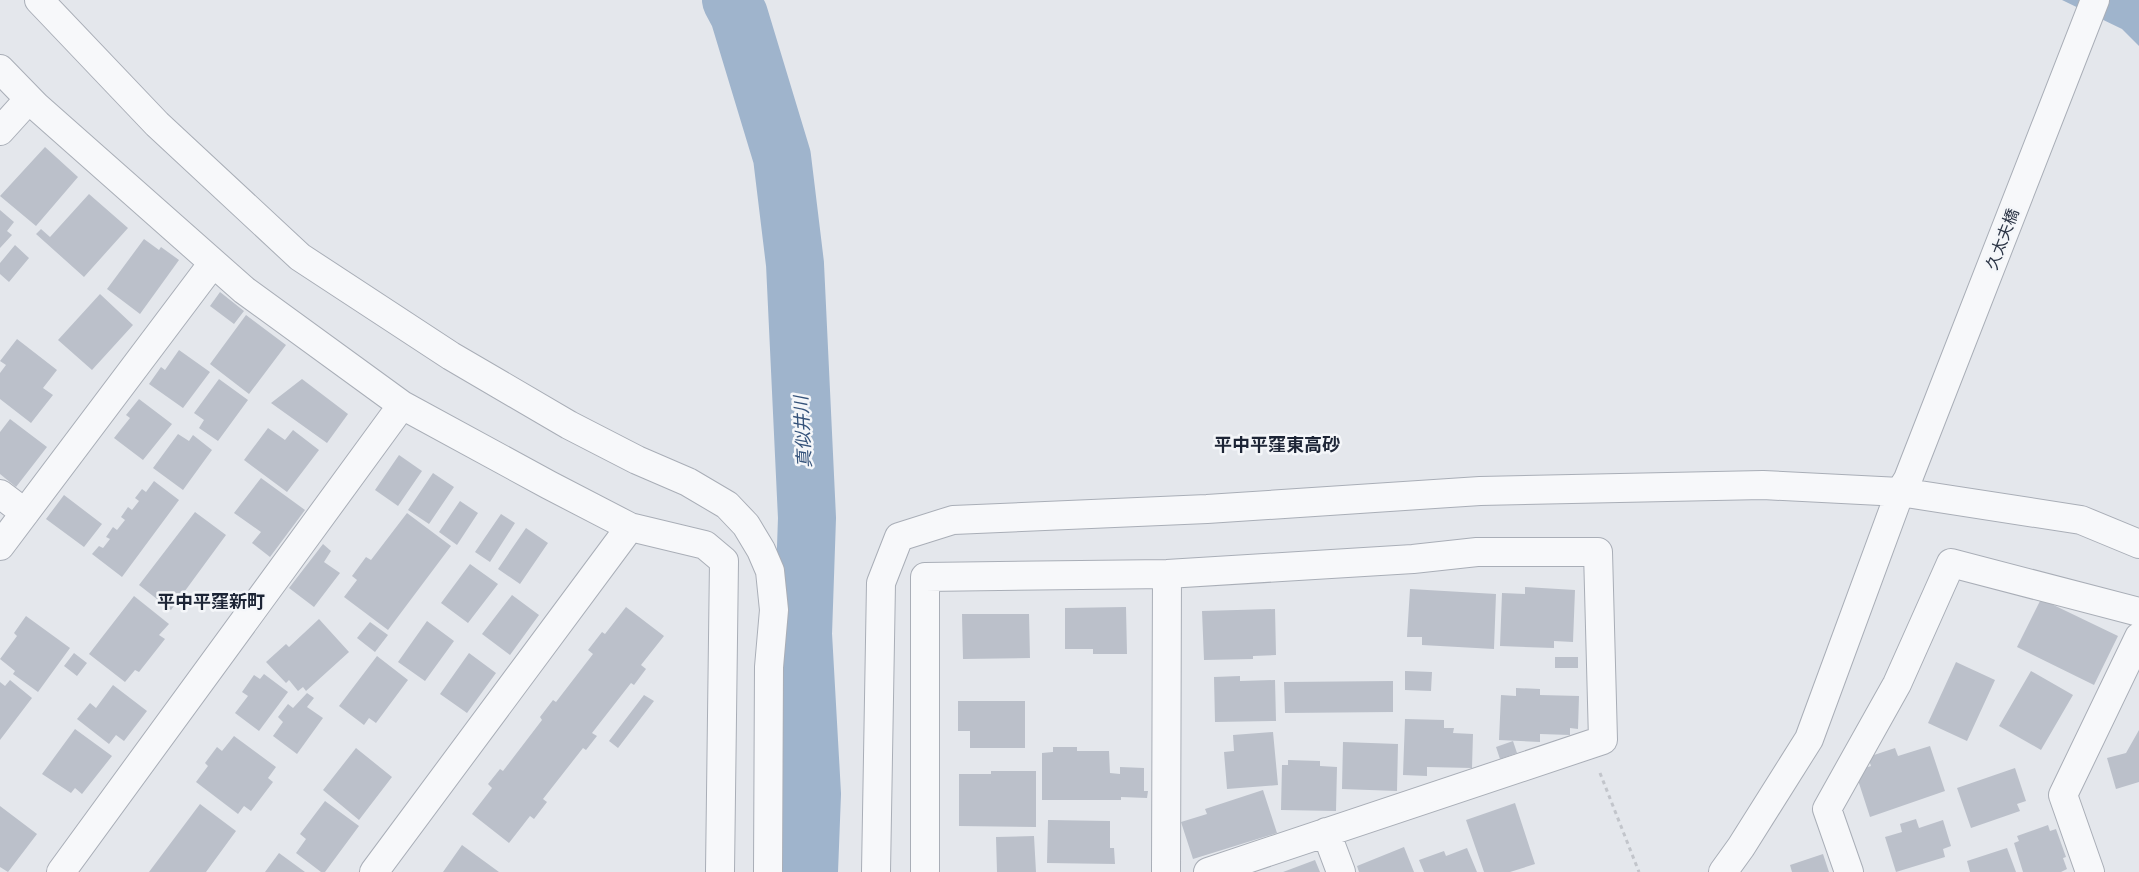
<svg xmlns="http://www.w3.org/2000/svg" width="2139" height="872" font-family="Cabin,'Noto Sans JP',sans-serif">
	<style>
		.water { fill: #9fb4cc }
		.lines { fill: none; stroke-linecap: round; stroke-linejoin: round }
		.river { stroke: #9fb4cc; stroke-width: 58 }
		.building { fill: #bbc0ca }
		.minor-casing { stroke: #a9aeb7; stroke-width: 30 }
		.path { stroke: #c2c5cb; stroke-width: 3; stroke-dasharray: 4 4; stroke-linecap: butt }
		.minor { stroke: #f7f8fa; stroke-width: 28 }
		.labels { text-anchor: middle; stroke-width: 5; stroke-linejoin: round; paint-order: stroke }
		.street-label { font-size: 16px; fill: #2b3445; stroke: #f4f6f9 }
		.water-label { font-size: 18px; font-style: italic; fill: #34527a; stroke: #f4f6f9 }
		.neighbourhood-label { font-size: 18px; font-weight: bold; fill: #1d2536; stroke: #f4f6f9 }
	</style>
	<rect width="100%" height="100%" fill="#e4e7ec"/>
	<path class="water" d="M2062 0H2139V46L2122 29Z"/>
	<g class="lines">
		<path class="river" d="M731 0 739 15 782 157 795 264 807 518 803 634 812 794 809 872"/>
	</g>
	<path class="building" d="M45 147 78 177 36 226 0 196Z
		M89 194 128 228 84 277 36 234 41 229 50 237Z
		M0 210 14 222 7 231 12 235 0 248Z
		M144 239 159 250 161 247 179 260 140 314 107 289Z
		M15 245 29 258 9 282 0 274V263Z
		M220 292 244 311 234 324 210 306Z
		M100 294 133 325 92 370 58 340Z
		M246 315 286 345 249 394 210 364Z
		M17 339 57 370 43 388 53 395 31 423 0 399V373L6 365 0 361Z
		M179 350 210 372 183 408 149 384 161 367 165 370Z
		M219 379 248 400 218 441 199 428 204 420 194 413Z
		M302 379 348 414 327 443 271 403Z
		M139 399 172 424 143 460 114 438 130 418 126 415Z
		M10 419 47 447 16 487 0 474V432Z
		M268 428 285 440 293 430 319 450 287 492 244 460Z
		M178 434 189 441 193 435 212 450 183 490 153 468Z
		M399 455 422 471 398 506 375 490Z
		M433 473 454 487 429 524 408 510Z
		M261 478 305 510 270 557 252 543 261 532 234 513Z
		M154 481 179 500 122 577 92 554 99 546 103 548 110 539 106 537 113 527 117 530 125 520 121 517 128 507 132 510 139 501 135 498 142 489 146 492Z
		M64 495 102 524 84 547 46 519Z
		M460 501 478 513 457 545 439 532Z
		M195 512 226 535 171 610 139 585Z
		M407 513 451 546 388 630 344 597 357 580 352 576 366 557 371 560Z
		M501 514 515 523 490 562 475 552Z
		M526 528 548 543 520 584 498 569Z
		M323 544 331 551 324 562 340 573 314 607 289 588Z
		M470 564 498 584 468 623 441 603Z
		M1525 587 1575 590 1573 642 1554 641V648L1500 646 1502 593 1525 594Z
		M1410 589 1496 594 1494 649 1422 645V637H1407Z
		M512 595 539 615 510 655 482 634Z
		M134 596 169 624 159 635 165 639 139 672 135 670 125 682 89 654Z
		M2041 599 2118 636 2094 685 2017 647Z
		M626 607 664 636 641 665 646 669 634 685 631 683 592 733 597 736 586 750 583 748 543 799 547 802 534 819 530 816 509 843 472 814 492 788 488 784 500 769 503 771 542 720 540 717 553 700 556 702 593 654 588 650 602 632 605 634Z
		M1126 607 1127 654H1093V649H1065V608Z
		M1275 609 1276 655 1253 656V659L1204 660 1202 611Z
		M962 614H1029L1030 658 963 659Z
		M26 616 70 648 38 692 13 674 15 671 0 659 17 636 14 633Z
		M319 619 349 652 306 691 303 687 298 691 289 680 286 683 266 662 286 644 289 647Z
		M427 621 454 641 425 681 398 662Z
		M370 622 388 635 375 652 357 638Z
		M74 653 87 663 77 676 64 666Z
		M469 653 496 673 467 713 440 694Z
		M377 656 408 680 376 723 369 718 364 725 339 706Z
		M1555 657H1578V668H1555Z
		M1956 662 1995 680 1967 741 1928 723Z
		M1405 671 1432 672 1431 691 1405 690Z
		M2031 671 2073 695 2041 750 1999 726Z
		M264 674 288 692 259 731 235 713 248 696 242 692 254 675 260 679Z
		M1240 676V681L1275 680 1276 721 1215 722 1214 677Z
		M10 680 32 698 0 740V682L5 686Z
		M1393 681V712L1285 713 1284 682Z
		M113 685 147 711 124 741 116 735 109 744 77 719 90 703 96 708Z
		M1516 688 1540 689V695L1579 696 1578 729 1570 728V735L1540 734V742L1499 740 1501 695 1516 696Z
		M307 693 314 698 307 707 323 718 297 754 273 736 283 722 278 717 288 704 293 708Z
		M644 695 654 701 618 748 609 741Z
		M958 701H1025V748H970V731H958Z
		M1405 719 1444 720V728H1454L1453 733 1473 734 1472 768 1427 767V776L1403 775Z
		M75 729 112 756 82 794 75 788 71 793 42 774Z
		M2139 730V782L2116 789 2107 758 2126 753Z
		M1273 732 1278 785 1227 789 1224 752 1234 751 1233 735Z
		M234 736 276 767 268 778 273 782 251 811 244 806 238 814 196 782 208 766 205 763 217 747 222 751Z
		M1513 741 1517 753 1500 759 1496 747Z
		M1343 742 1398 744 1397 791 1342 789Z
		M1930 746 1945 791 1870 817 1855 771 1871 766 1868 757 1895 748 1898 756Z
		M1053 747H1077V751H1109L1110 773 1120 774V767L1144 768V791H1148L1147 798 1121 797V800H1042V753L1053 752Z
		M356 748 392 777 359 820 323 790Z
		M1288 760 1320 761V766L1337 767 1336 811 1281 810 1282 765H1288Z
		M2015 768 2026 801 2017 804 2020 811 1971 828 1957 788Z
		M991 771H1036V827L959 826V774H991Z
		M1263 790 1277 833 1193 859 1181 822 1207 814 1205 809Z
		M325 801 359 826 325 872H321L296 853 306 839 300 834Z
		M1515 803 1535 864 1510 872H1484L1466 820Z
		M200 804 236 831 206 872H149Z
		M0 806 37 834 8 872 0 867Z
		M1916 819 1919 828 1943 820 1951 846 1943 849 1945 857 1896 872 1885 837 1902 832 1900 824Z
		M1048 820 1110 821V848H1114L1115 864 1047 863Z
		M2048 825 2050 831 2056 829 2066 857 2063 858 2067 869 2061 872H2023L2014 843 2019 841 2017 836Z
		M1034 836 1036 872H997L996 837Z
		M462 845 499 872H443Z
		M1404 847 1414 872H1359L1357 866Z
		M1467 848 1477 872H1424L1419 860 1444 851 1446 856Z
		M2007 848 2016 872H1970L1967 861Z
		M279 853 305 872H265Z
		M1823 854 1829 872H1792L1790 865Z
		M1315 860 1320 872H1283Z"/>
	<g class="lines">
		<defs>
			<path id="minor" d="M39 0 157 124 300 257 451 356 569 425 637 460 688 482 727 505 746 525 761 550 770 571 774 610 769 667 768 872
				M0 69 36 106 244 290 402 405 549 485 630 527 705 545 724 561 720 872
				M0 131 29 99
				M0 494 25 513
				M0 546 213 263
				M1326 832 1341 872
				M61 872 402 405
				M374 872 630 527
				M876 872 881 583 899 537 953 520 1207 509 1480 491 1763 485 1900 492 2081 520 2139 544
				M925 872V577L1167 574 1413 559 1477 552H1598L1603 740 1208 872
				M1166 872 1167 574
				M1723 872 1741 847 1809 739 1900 492 1908 479 2095 0
				M1849 872 1827 809 1897 684 1951 563 2139 612
				M2090 872 2063 795 2139 637"/>
		</defs>
		<use href="#minor" class="minor-casing"/>
		<path class="path" d="M1600 773 1639 872"/>
		<use href="#minor" class="minor"/>
	</g>
	<g class="labels">
		<g class="street-label">
			<text transform="translate(2002 239) rotate(-69)" y="6">久太夫橋</text>
		</g>
		<g class="water-label">
			<text transform="translate(803 432) rotate(-93)" y="6">真似井川</text>
		</g>
		<g class="neighbourhood-label">
			<text x="1277" y="451">平中平窪東高砂</text>
			<text x="211" y="608">平中平窪新町</text>
		</g>
	</g>
</svg>
